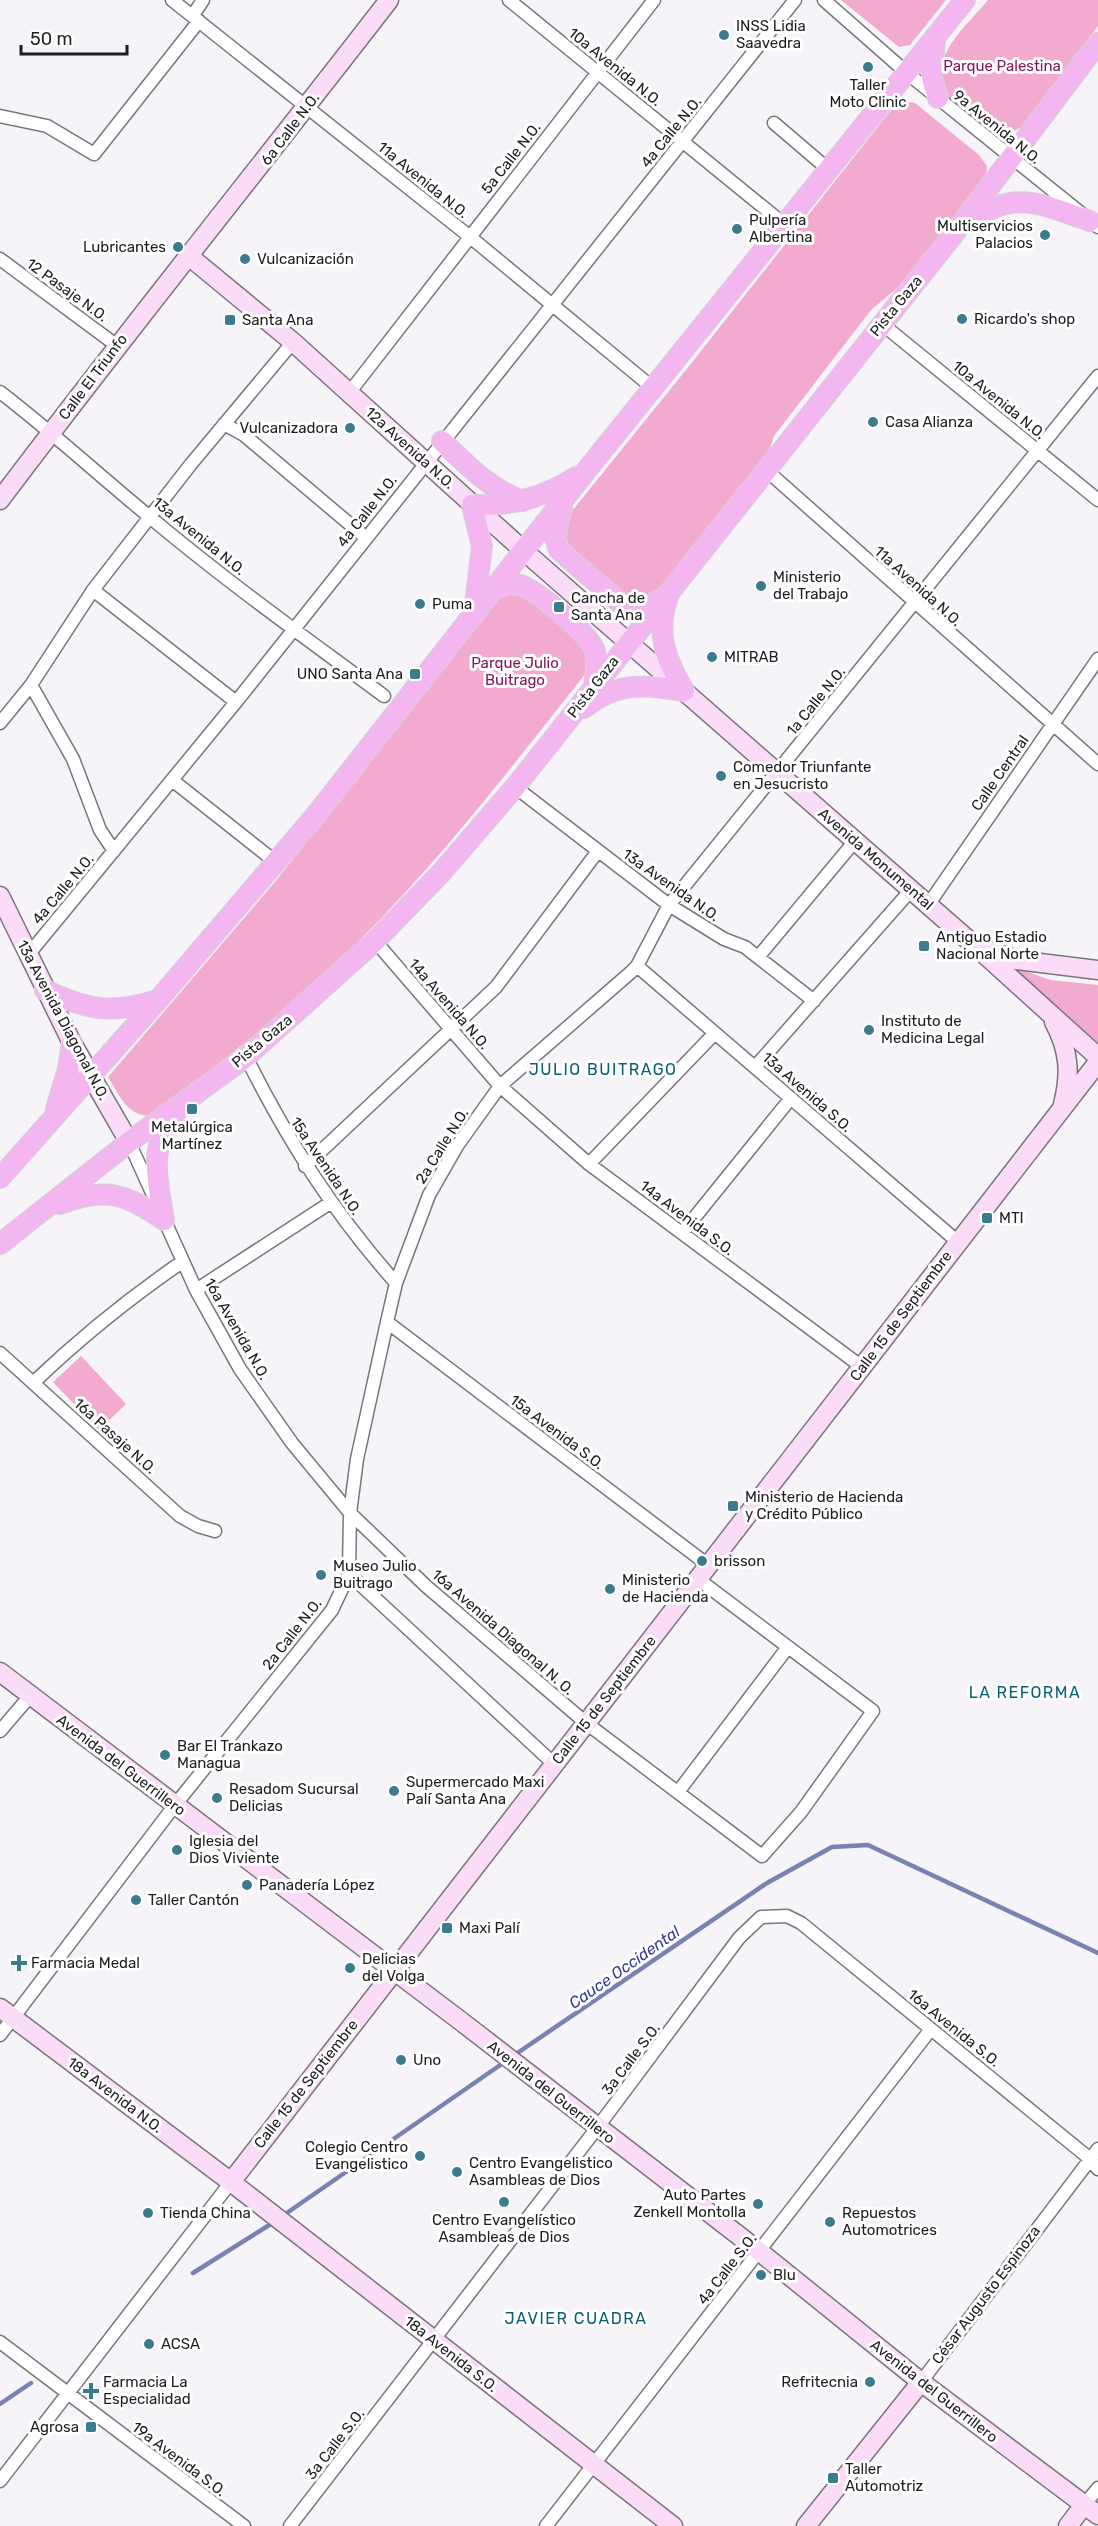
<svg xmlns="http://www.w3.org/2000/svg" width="1098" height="2526" font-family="Rubik,sans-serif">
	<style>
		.green { fill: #f3aacf }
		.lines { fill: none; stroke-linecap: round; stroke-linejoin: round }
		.stream { stroke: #7982b3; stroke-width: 4.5 }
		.street-casing { stroke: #79767b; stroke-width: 15 }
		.secondary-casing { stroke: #79767b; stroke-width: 21 }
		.primary-casing { stroke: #d2d2d2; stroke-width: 22 }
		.street { stroke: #fff; stroke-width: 12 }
		.secondary { stroke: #fadbf8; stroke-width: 18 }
		.primary { stroke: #f4b6f1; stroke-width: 20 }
		.poi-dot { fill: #3a7b8e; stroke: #fff; stroke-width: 2 }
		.labels { text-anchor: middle; stroke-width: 6; stroke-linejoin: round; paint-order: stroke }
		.poi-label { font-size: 15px; fill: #1e1d1f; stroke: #fff; text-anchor: start }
		.park-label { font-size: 15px; fill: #83175b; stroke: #fff }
		.street-label { font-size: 15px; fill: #1e1d1f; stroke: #fff }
		.neighbourhood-label { font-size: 16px; letter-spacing: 1.5px; fill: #075f74; stroke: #fff }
		.water-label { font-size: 16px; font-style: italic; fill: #353a9c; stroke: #fff }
	</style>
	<rect width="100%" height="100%" fill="#f6f3f9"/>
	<path class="green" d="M841 0H946L910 45 899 47Z
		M988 0H1098V26L1022 127 1001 137C969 120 924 93 947 51 956 33 975 16 988 0Z
		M901 101 915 103 979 155 987 166 986 176 908 279 871 310 774 436 768 455 652 597 643 602 633 600 569 547 565 533 572 511 690 365 891 110Z
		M520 591 590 648V668C509 770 429 876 334 965 277 1019 214 1069 151 1116 127 1116 120 1096 108 1077L274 883 504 593Z
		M1013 967 1051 980 1098 985V1043Z
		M81 1356 126 1404 99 1430 53 1382Z"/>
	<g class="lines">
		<path class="stream" d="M513 2056 767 1883 832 1847 868 1845 1098 1953
			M281 2217 506 2061
			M193 2273 274 2222
			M0 2404 31 2383"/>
		<defs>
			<path id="street" d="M172 0 469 236 653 388
				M509 0 785 225
				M824 0 907 73 1098 227
				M193 15 203 0
				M0 116 47 126 94 154 199 21
				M774 123 829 170
				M0 259 116 345
				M882 324 1098 500
				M0 392C52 432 100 476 151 518 226 581 306 638 384 696
				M349 393 654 0
				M224 424 244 435 365 537
				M765 469 1098 764
				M93 590 236 702
				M31 685 73 759 100 830 114 851
				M0 723 31 685 93 590 191 464 293 342
				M172 780 277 863
				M515 787 669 905 724 939 745 947 814 1001
				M928 905 1098 659
				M375 941 500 1086 589 1164 862 1367
				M28 955 236 702 795 0
				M759 956 855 841
				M637 966 958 1242
				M246 1057C288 1141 333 1212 396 1283
				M755 1067 911 890
				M129 1142 196 1290 240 1369 292 1443 350 1513 426 1586 586 1723 762 1856 801 1812 873 1711 698 1579
				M589 1164 715 1033
				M305 1166 496 987 598 851
				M682 1233 791 1098
				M196 1290 330 1203
				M387 1322 708 1565
				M0 1353 180 1516 198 1526 215 1531
				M33 1383C80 1338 128 1299 182 1262
				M349 1574 554 1764
				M0 1731 30 1696
				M678 1792 788 1647
				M0 2035 175 1805 332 1610 349 1574 350 1513 357 1459 387 1322 396 1283 429 1195 457 1146 500 1086 630 973 637 966 669 905 1098 376
				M0 2342 244 2526
				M921 2382 1098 2149
				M0 2481 231 2182
				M1084 2505 1098 2488
				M290 2526 597 2128 739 1938 761 1917 787 1916 801 1923 1089 2158 1098 2169
				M546 2526 931 2029"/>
			<path id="secondary" d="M190 257 293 342 524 551 974 945 1016 960 1098 970
				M0 500C127 331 260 167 389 0
				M0 896 72 1043 129 1142
				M982 952 1098 1057
				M1054 1022C1069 1050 1071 1073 1063 1104
				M0 1672 462 2022 760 2252 921 2382 1098 2515
				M0 2008 231 2182 673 2526
				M231 2182 1098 1062
				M806 2526 921 2382
				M1068 2526 1084 2505"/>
			<path id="primary" d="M935 38 932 78 938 98
				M970 222C1015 188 1042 205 1090 221
				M442 441C467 465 489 489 523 501
				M562 507 555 538 559 550 626 608 641 611 658 600
				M493 590C504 586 514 581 525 587 540 594 588 633 594 649 598 661 596 674 594 686
				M668 597C655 633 666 660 684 691
				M474 612 482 546 472 505C511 506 543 498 576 477
				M584 708C618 681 644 685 684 691
				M45 990C89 1011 112 1014 158 1000
				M56 1109 68 1069 72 1043
				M0 1178 158 1000 315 816 586 471 965 0
				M60 1204C105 1186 126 1194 164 1220
				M164 1220C158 1181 147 1149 175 1115
				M0 1244 129 1142 246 1057 375 941 441 873 515 787 953 235 1098 43"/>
		</defs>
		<use href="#street" class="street-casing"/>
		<use href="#secondary" class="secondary-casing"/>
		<use href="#primary" class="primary-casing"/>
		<use href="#street" class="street"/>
		<use href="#secondary" class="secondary"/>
		<use href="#primary" class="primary"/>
	</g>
	<g class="poi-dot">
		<circle cx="724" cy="35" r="6"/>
		<circle cx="868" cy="67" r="6"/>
		<circle cx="737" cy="229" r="6"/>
		<circle cx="1045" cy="235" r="6"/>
		<circle cx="178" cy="247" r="6"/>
		<circle cx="245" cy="259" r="6"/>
		<circle cx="962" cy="319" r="6"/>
		<rect x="224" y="314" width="12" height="12" rx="3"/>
		<circle cx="873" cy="422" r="6"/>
		<circle cx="350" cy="428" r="6"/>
		<circle cx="761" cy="586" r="6"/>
		<circle cx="420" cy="604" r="6"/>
		<rect x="553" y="601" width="12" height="12" rx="3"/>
		<circle cx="712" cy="657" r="6"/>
		<rect x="409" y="668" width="12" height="12" rx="3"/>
		<circle cx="721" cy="776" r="6"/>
		<rect x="918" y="940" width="12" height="12" rx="3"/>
		<circle cx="869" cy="1030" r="6"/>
		<rect x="186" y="1103" width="12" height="12" rx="3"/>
		<rect x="981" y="1212" width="12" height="12" rx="3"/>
		<rect x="727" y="1500" width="12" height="12" rx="3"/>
		<circle cx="702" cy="1561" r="6"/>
		<circle cx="321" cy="1575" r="6"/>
		<circle cx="610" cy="1589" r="6"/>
		<circle cx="165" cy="1755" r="6"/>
		<circle cx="394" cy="1791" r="6"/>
		<circle cx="217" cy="1798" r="6"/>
		<circle cx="177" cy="1850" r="6"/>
		<circle cx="247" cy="1885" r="6"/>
		<circle cx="136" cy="1900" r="6"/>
		<rect x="441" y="1922" width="12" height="12" rx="3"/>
		<path d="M16 1954h6v6h6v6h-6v6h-6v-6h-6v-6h6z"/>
		<circle cx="350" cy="1968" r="6"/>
		<circle cx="401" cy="2060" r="6"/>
		<circle cx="420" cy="2156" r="6"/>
		<circle cx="457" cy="2172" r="6"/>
		<circle cx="504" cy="2202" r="6"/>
		<circle cx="758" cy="2204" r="6"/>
		<circle cx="148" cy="2213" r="6"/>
		<circle cx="830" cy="2222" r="6"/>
		<circle cx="761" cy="2275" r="6"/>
		<circle cx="149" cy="2344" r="6"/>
		<circle cx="870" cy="2382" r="6"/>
		<path d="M88 2382h6v6h6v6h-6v6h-6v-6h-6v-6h6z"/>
		<rect x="85" y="2421" width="12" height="12" rx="3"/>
		<rect x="827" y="2472" width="12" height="12" rx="3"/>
	</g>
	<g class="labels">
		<g class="poi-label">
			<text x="736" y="31">INSS Lidia<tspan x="736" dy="17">Saavedra</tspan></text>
			<text x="868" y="90" text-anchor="middle">Taller<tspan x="868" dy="17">Moto Clinic</tspan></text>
			<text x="749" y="225">Pulpería<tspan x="749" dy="17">Albertina</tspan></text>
			<text x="1033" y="231" text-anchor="end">Multiservicios<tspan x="1033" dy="17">Palacios</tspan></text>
			<text x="166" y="252" text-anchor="end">Lubricantes</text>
			<text x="257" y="264">Vulcanización</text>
			<text x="974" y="324">Ricardo's shop</text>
			<text x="242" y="325">Santa Ana</text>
			<text x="885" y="427">Casa Alianza</text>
			<text x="338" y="433" text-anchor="end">Vulcanizadora</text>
			<text x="773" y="582">Ministerio<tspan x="773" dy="17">del Trabajo</tspan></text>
			<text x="571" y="603">Cancha de<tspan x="571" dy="17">Santa Ana</tspan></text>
			<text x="432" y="609">Puma</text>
			<text x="724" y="662">MITRAB</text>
			<text x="403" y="679" text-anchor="end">UNO Santa Ana</text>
			<text x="733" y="772">Comedor Triunfante<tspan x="733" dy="17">en Jesucristo</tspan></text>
			<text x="936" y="942">Antiguo Estadio<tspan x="936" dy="17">Nacional Norte</tspan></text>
			<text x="881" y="1026">Instituto de<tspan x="881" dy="17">Medicina Legal</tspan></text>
			<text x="192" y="1132" text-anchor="middle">Metalúrgica<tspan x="192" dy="17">Martínez</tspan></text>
			<text x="999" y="1223">MTI</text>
			<text x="745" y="1502">Ministerio de Hacienda<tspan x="745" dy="17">y Crédito Público</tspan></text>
			<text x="714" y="1566">brisson</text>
			<text x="333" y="1571">Museo Julio<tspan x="333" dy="17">Buitrago</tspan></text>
			<text x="622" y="1585">Ministerio<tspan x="622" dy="17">de Hacienda</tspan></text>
			<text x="177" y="1751">Bar El Trankazo<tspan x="177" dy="17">Managua</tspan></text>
			<text x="406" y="1787">Supermercado Maxi<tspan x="406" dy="17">Palí Santa Ana</tspan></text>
			<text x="229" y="1794">Resadom Sucursal<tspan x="229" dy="17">Delicias</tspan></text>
			<text x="189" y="1846">Iglesia del<tspan x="189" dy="17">Dios Viviente</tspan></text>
			<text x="259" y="1890">Panadería López</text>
			<text x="148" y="1905">Taller Cantón</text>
			<text x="459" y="1933">Maxi Palí</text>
			<text x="362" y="1964">Delicias<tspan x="362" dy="17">del Volga</tspan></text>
			<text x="31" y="1968">Farmacia Medal</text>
			<text x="413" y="2065">Uno</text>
			<text x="408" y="2152" text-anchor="end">Colegio Centro<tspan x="408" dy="17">Evangelistico</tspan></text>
			<text x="469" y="2168">Centro Evangelistico<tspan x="469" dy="17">Asambleas de Dios</tspan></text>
			<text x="746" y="2200" text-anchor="end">Auto Partes<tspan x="746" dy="17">Zenkell Montolla</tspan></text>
			<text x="160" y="2218">Tienda China</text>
			<text x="842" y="2218">Repuestos<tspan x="842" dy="17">Automotrices</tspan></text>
			<text x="504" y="2225" text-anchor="middle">Centro Evangelístico<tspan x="504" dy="17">Asambleas de Dios</tspan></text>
			<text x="773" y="2280">Blu</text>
			<text x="161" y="2349">ACSA</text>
			<text x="103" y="2387">Farmacia La<tspan x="103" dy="17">Especialidad</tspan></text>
			<text x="858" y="2387" text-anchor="end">Refritecnia</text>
			<text x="79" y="2432" text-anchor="end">Agrosa</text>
			<text x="845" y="2474">Taller<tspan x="845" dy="17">Automotriz</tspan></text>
		</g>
		<g class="park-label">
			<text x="1002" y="71">Parque Palestina</text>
			<text x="515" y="668">Parque Julio<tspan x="515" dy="17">Buitrago</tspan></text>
		</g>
		<g class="street-label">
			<text transform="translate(615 67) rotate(39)" y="5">10a Avenida N.O.</text>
			<text transform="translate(997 127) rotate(39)" y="5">9a Avenida N.O.</text>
			<text transform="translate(290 129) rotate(-53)" y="5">6a Calle N.O.</text>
			<text transform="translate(671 132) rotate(-51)" y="5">4a Calle N.O.</text>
			<text transform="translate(511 158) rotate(-52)" y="5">5a Calle N.O.</text>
			<text transform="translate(423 180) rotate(39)" y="5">11a Avenida N.O.</text>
			<text transform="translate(67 290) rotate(36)" y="5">12 Pasaje N.O.</text>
			<text transform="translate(896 306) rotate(-51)" y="5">Pista Gaza</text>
			<text transform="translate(93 377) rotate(-53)" y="5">Calle El Triunfo</text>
			<text transform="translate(999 400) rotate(39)" y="5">10a Avenida N.O.</text>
			<text transform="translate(410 448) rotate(42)" y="5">12a Avenida N.O.</text>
			<text transform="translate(367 511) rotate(-52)" y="5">4a Calle N.O.</text>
			<text transform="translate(199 536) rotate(39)" y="5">13a Avenida N.O.</text>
			<text transform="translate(918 586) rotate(42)" y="5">11a Avenida N.O.</text>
			<text transform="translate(593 687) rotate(-52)" y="5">Pista Gaza</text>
			<text transform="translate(816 701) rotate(-51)" y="5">1a Calle N.O.</text>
			<text transform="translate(1000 773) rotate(-55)" y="5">Calle Central</text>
			<text transform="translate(876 859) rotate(41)" y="5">Avenida Monumental</text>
			<text transform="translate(671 885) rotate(35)" y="5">13a Avenida N.O.</text>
			<text transform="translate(63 889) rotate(-50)" y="5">4a Calle N.O.</text>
			<text transform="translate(449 1004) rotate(49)" y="5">14a Avenida N.O.</text>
			<text transform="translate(63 1020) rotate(62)" y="5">13a Avenida Diagonal N.O.</text>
			<text transform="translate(262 1041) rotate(-40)" y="5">Pista Gaza</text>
			<text transform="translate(807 1092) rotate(41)" y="5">13a Avenida S.O.</text>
			<text transform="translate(442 1146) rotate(-58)" y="5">2a Calle N.O.</text>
			<text transform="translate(326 1166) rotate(56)" y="5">15a Avenida N.O.</text>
			<text transform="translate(687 1218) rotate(37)" y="5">14a Avenida S.O.</text>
			<text transform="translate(901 1316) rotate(-53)" y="5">Calle 15 de Septiembre</text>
			<text transform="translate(237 1329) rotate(60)" y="5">16a Avenida N.O.</text>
			<text transform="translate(557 1432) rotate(37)" y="5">15a Avenida S.O.</text>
			<text transform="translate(115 1436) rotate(42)" y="5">16a Pasaje N.O.</text>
			<text transform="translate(503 1632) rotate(41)" y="5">16a Avenida Diagonal N. O.</text>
			<text transform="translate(292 1634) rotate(-52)" y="5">2a Calle N.O.</text>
			<text transform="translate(604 1700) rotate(-52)" y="5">Calle 15 de Septiembre</text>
			<text transform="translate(121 1765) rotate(37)" y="5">Avenida del Guerrillero</text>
			<text transform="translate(954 2028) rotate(39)" y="5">16a Avenida S.O.</text>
			<text transform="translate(631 2059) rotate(-53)" y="5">3a Calle S.O.</text>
			<text transform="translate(306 2084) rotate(-52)" y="5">Calle 15 de Septiembre</text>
			<text transform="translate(551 2092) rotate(38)" y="5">Avenida del Guerrillero</text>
			<text transform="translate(115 2095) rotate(37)" y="5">18a Avenida N.O.</text>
			<text transform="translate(727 2269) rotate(-52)" y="5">4a Calle S.O.</text>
			<text transform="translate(986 2295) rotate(-53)" y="5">César Augusto Espinoza</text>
			<text transform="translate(451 2354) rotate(38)" y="5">18a Avenida S.O.</text>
			<text transform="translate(934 2391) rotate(38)" y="5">Avenida del Guerrillero</text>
			<text transform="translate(335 2444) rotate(-52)" y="5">3a Calle S.O.</text>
			<text transform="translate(179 2459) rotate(37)" y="5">19a Avenida S.O.</text>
		</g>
		<g class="neighbourhood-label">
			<text x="603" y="1075">JULIO BUITRAGO</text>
			<text x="1025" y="1698">LA REFORMA</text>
			<text x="576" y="2324">JAVIER CUADRA</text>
		</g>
		<g class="water-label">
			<text transform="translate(624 1967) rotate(-35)" y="6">Cauce Occidental</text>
		</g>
	</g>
	<path d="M21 45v9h106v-9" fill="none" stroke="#1e1d1f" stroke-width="3"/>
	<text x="30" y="45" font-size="18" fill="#1e1d1f" stroke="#ffffff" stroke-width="4.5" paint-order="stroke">50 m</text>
</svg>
